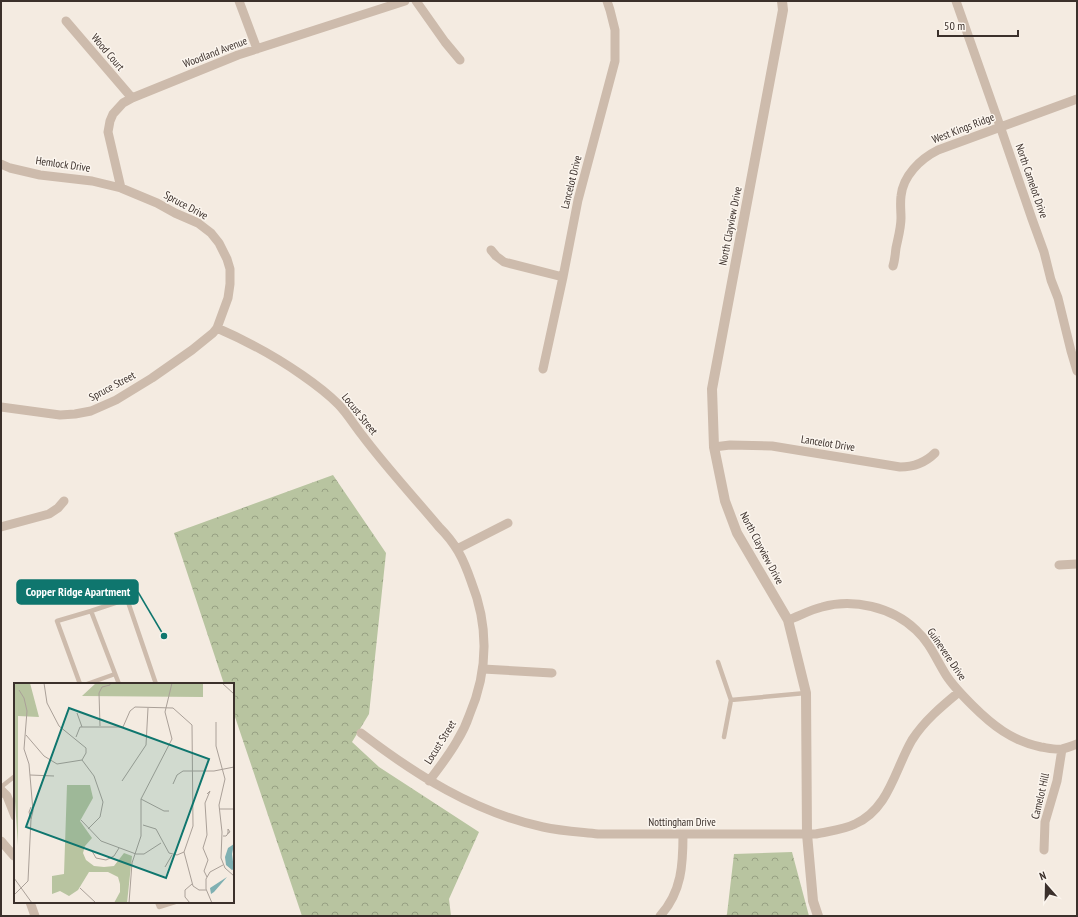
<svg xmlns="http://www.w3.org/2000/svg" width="1078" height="917" font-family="'PT Sans Narrow',sans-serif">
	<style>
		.forest { fill: url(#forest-crowns) }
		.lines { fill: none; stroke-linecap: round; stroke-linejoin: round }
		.service { stroke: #cdbbac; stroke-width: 4.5 }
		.minor { stroke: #cdbbac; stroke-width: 9 }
		.tertiary { stroke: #cdbbac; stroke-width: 10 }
		.labels { text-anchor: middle; stroke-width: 3; stroke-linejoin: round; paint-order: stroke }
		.street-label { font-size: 11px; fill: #3b302b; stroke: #fbf5ee }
		.inset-road { fill: none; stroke: #aaa098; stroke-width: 1 }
		.view { fill: #0f766e; fill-opacity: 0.15; stroke: #0f766e; stroke-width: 2 }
		.inset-edge { fill: none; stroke: #3b302b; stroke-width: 2 }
		.leader { fill: none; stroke: #0f766e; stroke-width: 1.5 }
		.callout-dot { fill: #0f766e; stroke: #fbf5ee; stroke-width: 1.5 }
		.callout { fill: #0f766e; stroke: #0f766e; stroke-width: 1.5 }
		.callout-label { font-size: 12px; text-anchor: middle; font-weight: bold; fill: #fff }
	</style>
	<defs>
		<pattern id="forest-crowns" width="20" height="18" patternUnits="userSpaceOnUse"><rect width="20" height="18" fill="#b8c4a0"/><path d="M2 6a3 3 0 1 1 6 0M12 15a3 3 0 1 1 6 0" fill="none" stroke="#97a083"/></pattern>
	</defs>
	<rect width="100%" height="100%" fill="#f4ebe1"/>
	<path class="forest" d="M333 475 386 553 369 714 352 742 379 767 479 832 449 899 451 916H302L233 711V684H224L174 533Z
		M792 852 809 916H726L727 914 734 854Z"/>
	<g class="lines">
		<path class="service" d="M91 611 127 599 156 684
			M718 662 731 700 724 737
			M80 684 57 621 91 611 119 684
			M87 684 115 674
			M731 700 806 693
			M1 787 15 776
			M157 902 159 907 175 902"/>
		<path class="minor" d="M239 1 257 49
			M416 1 445 42 460 60
			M956 1 1000 126 1032 219 1044 252 1051 280 1058 298 1071 351 1077 371
			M66 21 132 98
			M1 164 10 168 40 175 92 181 121 188 157 203 175 213 198 223 211 233 219 243 227 259 230 269V284L228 298 217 328 213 333 192 350 152 378 116 400 91 411 75 414 60 415 1 407
			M121 188 108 132 110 121 113 114 123 103 132 98 238 55 405 1
			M491 250 496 256 504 262 563 277
			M893 266C895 260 895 255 896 248 898 238 901 228 901 218 901 211 900 204 901 196 903 176 920 159 938 150L1077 99
			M217 328C247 341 275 356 302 375 315 384 327 393 338 404 347 413 354 425 362 435 386 467 413 496 439 527 456 544 463 558 471 581 489 626 488 672 469 716 466 725 462 733 457 741 449 755 439 768 429 781
			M543 369 563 277 578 200 615 61V30L610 10 607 1
			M714 447 730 445 772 446 900 467C914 467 925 463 935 453
			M1 527 49 514 58 508 64 501
			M457 549 508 523
			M1059 565 1077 564
			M788 620C799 616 810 610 822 607 853 598 892 607 916 630 930 643 936 659 946 675 953 686 963 696 972 705 992 725 1012 741 1041 747 1048 748 1056 750 1062 749 1067 748 1072 746 1077 744
			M483 669 552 673
			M361 733C416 775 474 812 543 827 561 831 580 832 598 834H816C829 831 843 830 855 824 889 809 895 769 912 740 924 721 942 706 959 692
			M1 790 7 796 15 816
			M1 841 14 856 15 854
			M1044 850 1045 822 1057 781 1062 749
			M30 902 35 916
			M660 916C682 892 683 864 683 834"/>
		<path class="tertiary" d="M782 1 783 10 712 389 714 447 725 501 737 533 788 620 806 693 807 834 813 901 818 916"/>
	</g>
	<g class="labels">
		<g class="street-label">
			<text transform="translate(108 52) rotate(50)" y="4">Wood Court</text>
			<text transform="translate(215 52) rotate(-21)" y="4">Woodland Avenue</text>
			<text transform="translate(963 128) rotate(-21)" y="4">West Kings Ridge</text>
			<text transform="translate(63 164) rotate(8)" y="4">Hemlock Drive</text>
			<text transform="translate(1032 181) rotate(71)" y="4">North Camelot Drive</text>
			<text transform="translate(571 182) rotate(-76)" y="4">Lancelot Drive</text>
			<text transform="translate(186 205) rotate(28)" y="4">Spruce Drive</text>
			<text transform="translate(730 226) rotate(-79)" y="4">North Clayview Drive</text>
			<text transform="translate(112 386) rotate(-28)" y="4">Spruce Street</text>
			<text transform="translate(360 414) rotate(51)" y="4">Locust Street</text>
			<text transform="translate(828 443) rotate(9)" y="4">Lancelot Drive</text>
			<text transform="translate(762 548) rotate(62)" y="4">North Clayview Drive</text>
			<text transform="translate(947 654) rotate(56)" y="4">Guinevere Drive</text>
			<text transform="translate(440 742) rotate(-58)" y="4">Locust Street</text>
			<text transform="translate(1040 796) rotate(-77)" y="4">Camelot Hill</text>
			<text x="682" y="826">Nottingham Drive</text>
		</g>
	</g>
	<g transform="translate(14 683)">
		<rect width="220" height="220" fill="#f4ebe1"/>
		<path d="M82 0H189V14L68 13Z" fill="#b8c4a0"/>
		<path d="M0 0H16L25 34 4 33V163L0 103ZM53 102H76L79 115 66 138 78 155 71 163 69 170 72 177 80 183 90 184 100 183 110 170 118 173 113 220H100L106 209V201L104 194 94 189H75L64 207 55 213 46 208 38 211V193L50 191Z" fill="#b8c4a0"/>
		<path d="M220 161 218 171 220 186 218 187 212 182 211 174 214 165ZM213 194 200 209 197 211 196 205Z" fill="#7fb0b2"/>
		<path class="inset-road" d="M30 0 33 20 45 43 72 65V70L68 77M208 0 220 11M5 7 10 15 13 28 10 66 15 81 19 128 17 136 15 129 17 124M63 30 68 44M202 39V63L211 96 205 122 208 149 207 175 211 185 220 193M86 43 85 10 88 4 96 2V0M109 44 116 28 121 24 159 25 178 42 179 143 170 169M12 52 30 73 43 81 68 77M62 54 66 44H109M68 77 80 93 89 119 86 134 74 146M16 92 40 93M108 98 132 62 134 25M159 101 163 92 169 88H200L220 84M127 116 150 128H155M205 126H220M67 137 87 158 122 171H130L147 160M129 142 142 146 155 170 163 172 170 169M209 153H212L213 152 214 150 216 149 214 146V151M78 168 82 175 92 177 100 173 105 165M170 169 179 203 185 207H192M151 184 158 172M193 194 190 188 194 177 189 165 193 152 191 120 196 108 193 111M0 195 18 220M66 205 82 220M0 212 14 198 17 136M115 220 118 180 127 153V116L158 56 151 29 158 0M176 220 171 214V207L178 201M198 220 192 206V196L196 189 209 182"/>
		<path class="view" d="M55 25 195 76 152 195 12 144Z"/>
		<rect width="220" height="220" class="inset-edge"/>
	</g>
	<path class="leader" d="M164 636L138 592"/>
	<circle class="callout-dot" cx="164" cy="636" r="4"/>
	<rect class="callout" x="17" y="580" width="121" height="24" rx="4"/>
	<g class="callout-label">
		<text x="78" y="596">Copper Ridge Apartment</text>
	</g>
	<rect width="1078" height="917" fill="none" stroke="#3b302b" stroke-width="4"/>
	<g transform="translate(1046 885) rotate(340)" stroke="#fbf5ee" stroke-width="3" paint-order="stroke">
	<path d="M0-3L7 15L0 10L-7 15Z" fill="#3b302b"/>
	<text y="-6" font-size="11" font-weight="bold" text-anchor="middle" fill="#3b302b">N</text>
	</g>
	<path d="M938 30v6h80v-6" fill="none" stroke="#3b302b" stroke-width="2"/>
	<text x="944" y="30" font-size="12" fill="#3b302b" stroke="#fbf5ee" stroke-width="3" paint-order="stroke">50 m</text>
</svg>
